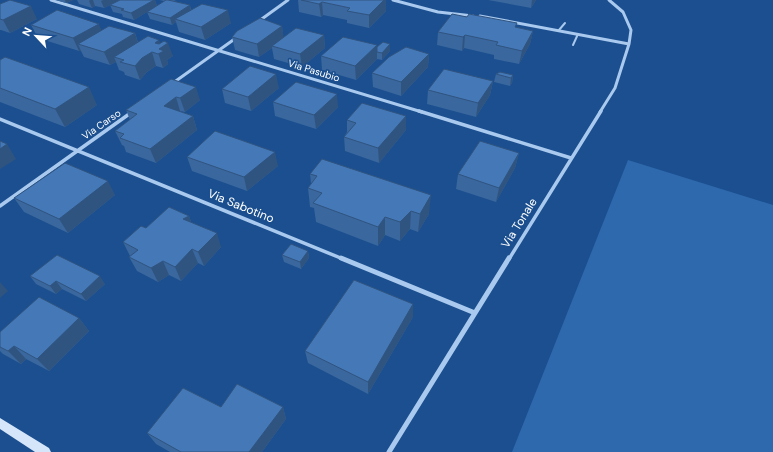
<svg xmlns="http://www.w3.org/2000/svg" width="773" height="452" font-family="'DM Sans',sans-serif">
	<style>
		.green { fill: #2e69ad }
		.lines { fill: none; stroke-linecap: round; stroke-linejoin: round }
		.lane { stroke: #a9c9ee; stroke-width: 2 }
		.street-far2 { stroke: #a9c9ee; stroke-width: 3 }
		.street-far1 { stroke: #a9c9ee; stroke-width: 3.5 }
		.street { stroke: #a9c9ee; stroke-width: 5 }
		.secondary { fill: #d6e6fa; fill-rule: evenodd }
		.wall { fill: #3a679d }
		.shaded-wall { fill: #305480 }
		.building { fill: #4478b7; stroke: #305480 }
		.labels { text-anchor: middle; stroke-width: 3.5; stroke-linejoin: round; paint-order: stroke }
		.far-street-label { font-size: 10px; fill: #fff; stroke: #1b4f8f }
		.street-label { font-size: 12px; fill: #fff; stroke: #1b4f8f }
	</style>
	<rect width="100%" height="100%" fill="#1b4f8f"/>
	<path class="green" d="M628 160 773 205V452H512Z"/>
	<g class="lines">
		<path class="lane" d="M559 30 565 23
			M573 45 578 34"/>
		<path class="street-far2" d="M51 0 422 112
			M393 0 438 12 473 16
			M480 16 629 44
			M259 21 288 0
			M173 83 236 38
			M600 112 615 88 629 44 631 30 623 12 609 0"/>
		<path class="street-far1" d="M419 111 571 158
			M0 119 343 259
			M0 206 132 112
			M509 259 601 111"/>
		<path class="street" d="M341 258 475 313
			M389 452 509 258"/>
		<path class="secondary" d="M0 418 49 448 51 452H35L0 429Z"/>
	</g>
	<path class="wall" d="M55 0H73L66 3Z
		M77 0H155L157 6 164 1 159 0H176L174 1 190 5 191 10 231 23 205 40 179 32 176 22 172 25 150 19 147 12 134 20 123 17 122 14 113 12 110 5 116 2 104 8 95 6 92 8 79 4Z
		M298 0H386V11L369 28 347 23V20L323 15 321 17 299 12Z
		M488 0H536L531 8Z
		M0 4 37 19 10 33 1 30H0Z
		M31 25 135 33 138 42 161 43 173 56 167 60 168 64 163 68 156 66 147 72 140 80 125 75 124 72 119 70 116 62 110 65 84 57 81 51H79L38 38Z
		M282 26 283 37 324 35 325 48 302 67 274 59 272 48 259 57 235 50 232 37Z
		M516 27 533 31 530 44 519 64 494 59V55L464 48 462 51 437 45 438 32Z
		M377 45V47L390 51 382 60 377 59 356 80 322 70 321 56Z
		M429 54 428 67 401 96 373 87 372 73Z
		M0 60 97 105 65 127 0 102Z
		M496 74 513 75 512 83 510 86 494 82Z
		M171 79 200 100 185 112 180 111H179L193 116 197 130 156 163 126 152 124 146 122 145 115 131 130 120 126 110Z
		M493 81 490 95 476 117 427 104 428 90Z
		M279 88 251 111 225 103 222 89Z
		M273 102 338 107 316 129 275 116Z
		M406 116V130L379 163 345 151 344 137 347 132V120Z
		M519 153 515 168 496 202 456 189 458 174Z
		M187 157 278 166 247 191 192 171Z
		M310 174 429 214 418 232 410 229 400 241 385 235 378 246 316 222 314 208 310 207 308 188 311 184Z
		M115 195 68 233 24 212 14 198Z
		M189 216 191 222 221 247 204 266 198 263 181 281 169 275 158 282 137 271 129 257 130 256 123 242 146 228Z
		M308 251 309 258 301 269 284 262 282 255Z
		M30 276 105 284 86 301 62 289 56 294 36 284Z
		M413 317 368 394 308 363 305 351Z
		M79 318 89 331 49 371 26 359 21 364 3 354 0 351V332Z
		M221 407H283L286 419 262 452H170L156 444 147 433Z"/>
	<path class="shaded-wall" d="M65 0H73L66 3Z
		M90 0H93L95 6 92 8 89 1Z
		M103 0H120L104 8 101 1Z
		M154 0H155L157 6 134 20 131 13Z
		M384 0H386V11L369 28V15Z
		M532 0H536L531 8Z
		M322 2 323 15 321 17 319 4Z
		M190 5 191 12 175 19 176 22 172 25 170 18Z
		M31 6 37 19 10 33 3 20Z
		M228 10 231 23 205 40 201 27Z
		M99 24 104 37 78 44 81 51H79L73 38Z
		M282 26 284 39 272 46V48L259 57 257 44Z
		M533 31 530 44 519 64 522 51Z
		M135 33 139 47 114 57 116 62 110 65 104 52Z
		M324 35 325 48 302 67 300 54Z
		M465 35 464 48 462 51 463 37Z
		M159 40 162 47 168 43 173 56 167 60 168 64 163 68 155 43Z
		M390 44V51L382 60V53Z
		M377 45V59L356 80 355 66Z
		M152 52 156 66 147 72 140 80 135 66 142 58Z
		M429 54 428 67 401 96V82Z
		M276 74 279 88 251 111 248 97Z
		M513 75 512 83 510 86 511 78Z
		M493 81 490 95 476 117 478 103Z
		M89 87 97 105 65 127 55 109Z
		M196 87 200 100 185 112 180 98Z
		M337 94 338 107 316 129 314 115Z
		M176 97 180 111 169 120 164 106Z
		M193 116 197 130 156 163 150 149Z
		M406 116V130L379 163 378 148Z
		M7 144 16 159 0 169V149Z
		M275 152 278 166 247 191 244 177Z
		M519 153 515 168 496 202 499 188Z
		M108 181 115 195 68 233 59 219Z
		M431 195 429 214 418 232 420 214Z
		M411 211 410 229 400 241V222Z
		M189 216 194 230 183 219Z
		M385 217V235L378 246V227Z
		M217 233 221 247 204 266 198 252Z
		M192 249 198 263 181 281 175 267Z
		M308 251 309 258 301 269 300 262Z
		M163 261 169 275 158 282 151 268Z
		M100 276 105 284 86 301 81 294Z
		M56 281 62 289 56 294 50 286Z
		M0 282 8 291 0 298Z
		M413 304V317L368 394V382Z
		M79 318 89 331 49 371 37 359Z
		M14 346 26 359 21 364 8 351Z
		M283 407 286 419 262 452H249Z"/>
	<path class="building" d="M10 0 31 6 3 20 0 19V4Z
		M120 0H154L131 13 121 10 124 9 110 5Z
		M166 0H168L190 5 170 18 147 12Z
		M301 0H384L369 15 347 11 350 8 322 2 319 4Z
		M202 4 228 10 201 27 175 19Z
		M57 10 99 24 73 38 31 25Z
		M452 14 467 17 469 14 517 23 515 27 533 31 522 51 496 45 498 42 465 35 463 37 438 32Z
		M260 18 282 26 257 44 232 37 237 31Z
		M109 26 135 33 104 52 78 44Z
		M296 28 324 35 300 54 272 46Z
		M148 36 159 40 155 43 159 44 164 41 168 43 159 49 164 51 158 54 152 52 142 58 135 66 120 62 124 60 114 57Z
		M343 37 377 45 355 66 321 56Z
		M383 42 390 44 382 53 377 52V47Z
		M406 47 429 54 401 82 372 73 389 57Z
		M5 57 89 87 55 109 0 88V60Z
		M250 66 276 74 248 97 222 89Z
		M444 69 493 81 478 103 428 90Z
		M500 72 513 75 511 78 496 74Z
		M171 79 196 87 180 98 176 97 164 106 193 116 150 149 120 138 124 134 115 131 137 114 126 110Z
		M296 82 337 94 314 115 273 102Z
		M362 103 406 116 378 148 344 137 356 123 347 120Z
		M215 131 275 152 244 177 187 157Z
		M0 141 7 144 0 149Z
		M480 141 519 153 499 188 458 174Z
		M322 159 431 195 420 214 411 211 400 222 385 217 378 227 313 203 322 193 308 188 317 176 310 174Z
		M65 163 108 181 59 219 14 198Z
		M169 207 189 216 183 219 217 233 198 252 192 249 175 267 163 261 151 268 129 257 138 250 123 242 141 226 146 228Z
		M291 244 308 251 300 262 282 255Z
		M57 255 100 276 81 294 56 281 50 286 30 276Z
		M354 280 413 304 368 382 305 351Z
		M39 297 79 318 37 359 14 346 8 351 0 347V332Z
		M237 384 283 407 249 452H181L147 433 183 388 221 407Z"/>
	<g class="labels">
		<g class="far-street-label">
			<text transform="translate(314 70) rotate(17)" y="4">Via Pasubio</text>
			<text transform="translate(101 124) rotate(-35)" y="4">Via Carso</text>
		</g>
		<g class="street-label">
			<text transform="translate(241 206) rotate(22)" y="4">Via Sabotino</text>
			<text transform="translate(519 223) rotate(-58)" y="4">Via Tonale</text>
		</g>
	</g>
	<g transform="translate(36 36) rotate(296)" stroke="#1b4f8f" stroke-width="3" paint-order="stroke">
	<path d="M0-3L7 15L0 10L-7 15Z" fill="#ffffff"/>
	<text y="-6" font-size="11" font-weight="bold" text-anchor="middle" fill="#ffffff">N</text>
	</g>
</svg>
